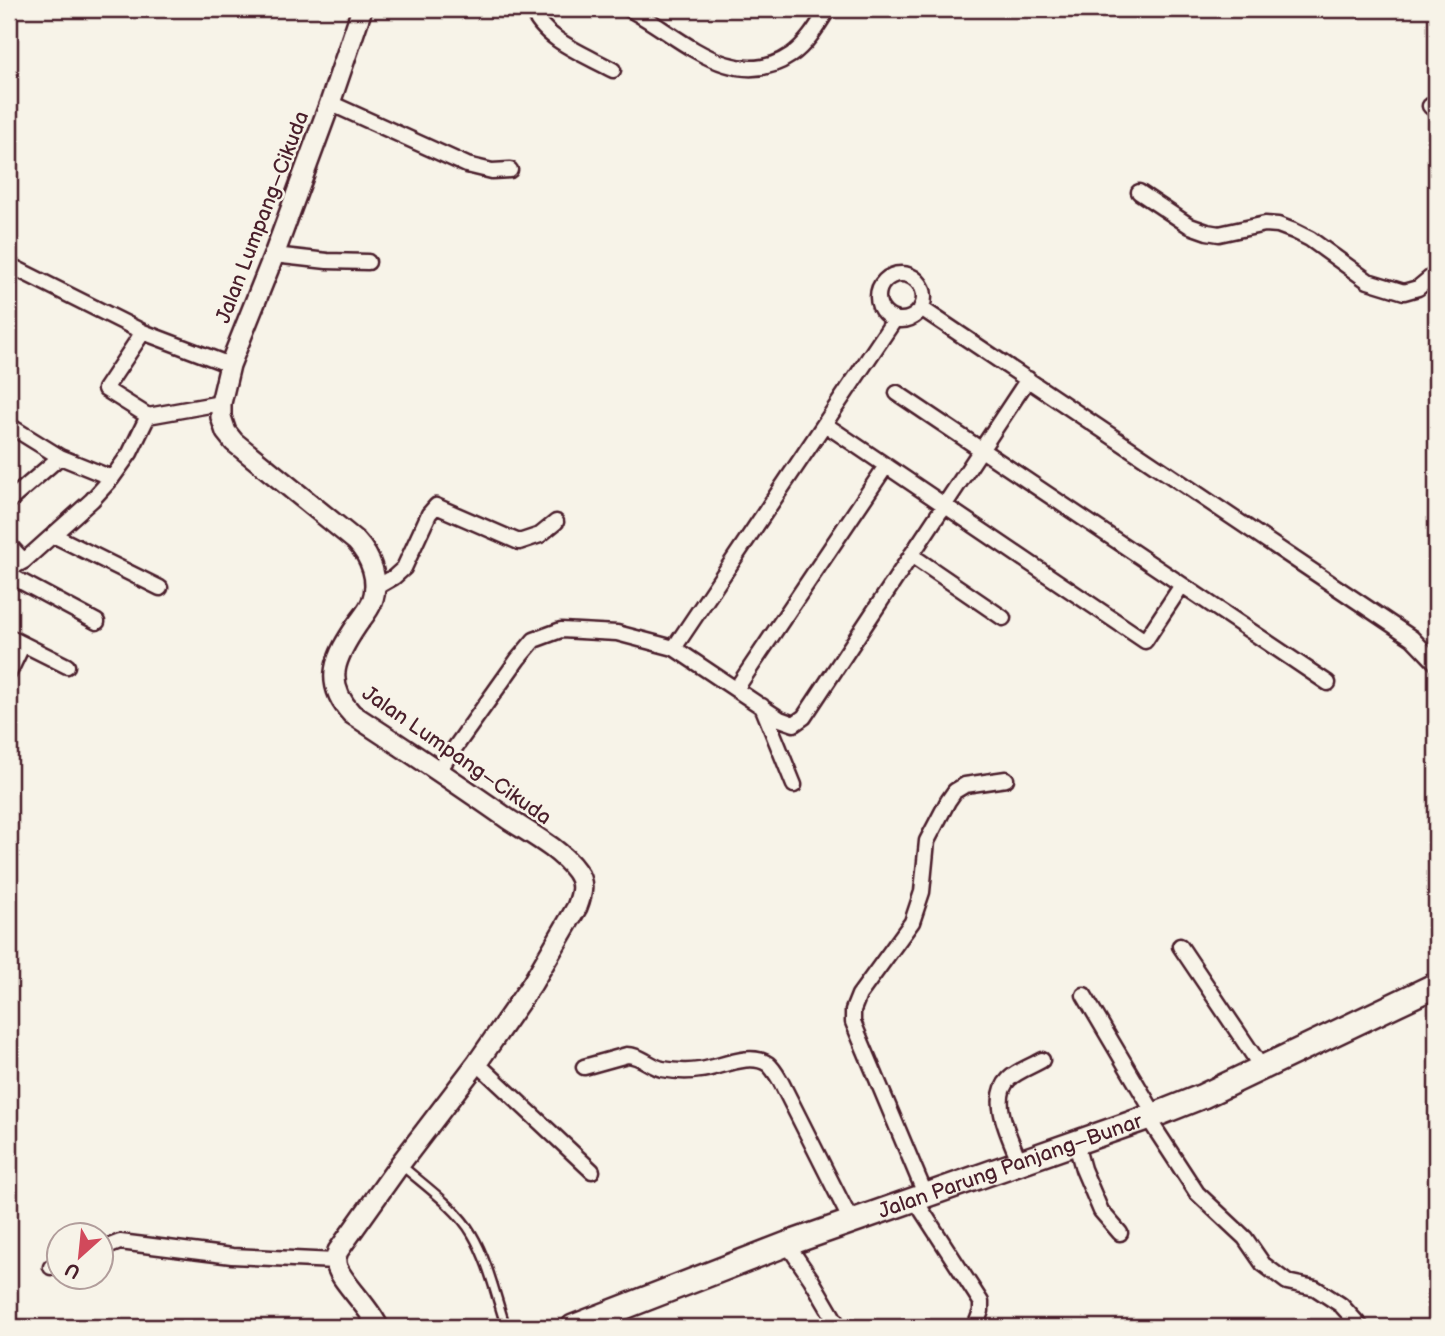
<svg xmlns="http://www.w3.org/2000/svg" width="1445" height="1336" font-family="'Balsamiq Sans',sans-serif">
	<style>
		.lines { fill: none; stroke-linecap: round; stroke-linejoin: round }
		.lane-casing { stroke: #4a1f2b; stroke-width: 12 }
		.street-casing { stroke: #4a1f2b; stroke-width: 19 }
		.secondary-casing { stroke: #4a1f2b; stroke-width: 24 }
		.primary-casing { stroke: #4a1f2b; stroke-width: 28 }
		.lane { stroke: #f7f3e8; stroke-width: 7 }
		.street { stroke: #f7f3e8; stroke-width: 14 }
		.secondary { stroke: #f7f3e8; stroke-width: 19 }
		.primary { stroke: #f7f3e8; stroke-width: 23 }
		.labels { text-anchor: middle; stroke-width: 5; stroke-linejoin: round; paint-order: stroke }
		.street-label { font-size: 21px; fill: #4a1f2b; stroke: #f7f3e8 }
	</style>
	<rect width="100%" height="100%" fill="#f7f3e8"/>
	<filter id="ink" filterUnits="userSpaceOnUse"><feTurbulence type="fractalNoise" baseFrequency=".0143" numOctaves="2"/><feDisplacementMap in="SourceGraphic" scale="14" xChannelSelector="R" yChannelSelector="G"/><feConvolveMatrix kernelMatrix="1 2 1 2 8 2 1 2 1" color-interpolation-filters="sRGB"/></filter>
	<g filter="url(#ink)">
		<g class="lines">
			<defs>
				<path id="lane" d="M401 1165C424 1185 457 1208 472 1234 488 1261 496 1297 506 1327"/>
				<path id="street" d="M532 9C543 40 586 55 613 70
					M629 9C678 34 733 95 791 55 807 44 818 25 828 9
					M330 103 467 165 492 171 510 170
					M1430 106 1436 111
					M1139 192 1190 226 1207 232 1219 234 1265 224 1278 225 1294 231 1310 239 1368 281 1404 292 1418 288 1436 273
					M274 255 327 261 368 262
					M9 265 143 332 230 365
					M878 297a23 23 0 1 1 46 0a23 23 0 1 1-46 0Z
					M921 308 1412 638 1436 663
					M143 332 105 389 148 416
					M897 393 1328 683
					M826 425 1145 641 1182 585
					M9 427 10 426 60 457 112 478
					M9 501 60 457
					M53 535 160 588
					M9 545 24 561
					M911 555 1003 618
					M9 569 24 561 92 500 112 478 130 453 148 416 221 403
					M9 575 97 622
					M375 588 394 577 404 568 429 514 436 506 519 542 540 535 556 522
					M9 637 67 666
					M674 648 895 319
					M9 673 23 644
					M736 689 886 466
					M762 706 794 785
					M439 770 518 659 534 640 561 630 617 633 674 648 780 719 794 724 804 717 1028 379
					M1180 946 1262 1068
					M1084 995 1155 1115
					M477 1063 592 1171
					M584 1067 627 1055C640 1055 650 1066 662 1069 673 1071 689 1072 700 1070 719 1068 750 1051 768 1064 773 1068 778 1077 781 1082L851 1221
					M1148 1118 1197 1193 1245 1238 1263 1264 1287 1282 1315 1288 1341 1305 1361 1327
					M1076 1144 1083 1169 1101 1211 1120 1233
					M1020 1163C1012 1141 988 1100 1009 1079 1017 1071 1032 1066 1042 1060
					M926 1196 853 1022V1010L859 995 912 922 922 892 927 841 948 801 955 791 965 785 1006 779
					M915 1200 981 1302V1311L975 1327
					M787 1244 811 1279 839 1327
					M102 1249 120 1242 232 1256 335 1261
					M51 1267 60 1264"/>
				<path id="secondary" d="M362 9 330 103 274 255 230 365 221 403V417L226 432 234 442 356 541C371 557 380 580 372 602 369 610 362 618 357 625 336 656 322 682 352 714 404 748 457 783 508 819 531 834 560 849 576 871 585 883 582 894 577 907L532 984 477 1063 400 1164 338 1251C337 1254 335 1259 336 1262 336 1277 371 1308 378 1327"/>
				<g id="primary">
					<path id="s1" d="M573 1327 787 1244 1155 1115 1203 1096 1436 985"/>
				</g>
			</defs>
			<use href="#lane" class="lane-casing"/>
			<use href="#street" class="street-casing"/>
			<use href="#secondary" class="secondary-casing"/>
			<use href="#primary" class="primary-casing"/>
			<use href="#lane" class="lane"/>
			<use href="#street" class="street"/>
			<use href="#secondary" class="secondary"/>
			<use href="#primary" class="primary"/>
		</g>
	</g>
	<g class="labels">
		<g class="street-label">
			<text transform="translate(262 217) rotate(-69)" y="7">Jalan Lumpang–Cikuda</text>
			<text transform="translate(457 755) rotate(35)" y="7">Jalan Lumpang–Cikuda</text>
			<text dy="7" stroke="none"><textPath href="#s1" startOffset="466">Jalan Parung Panjang–Bunar</textPath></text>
		</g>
	</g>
	<rect width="1445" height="1336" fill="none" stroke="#f7f3e8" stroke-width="35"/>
	<rect x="18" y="18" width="1410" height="1301" fill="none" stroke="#4a1f2b" stroke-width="2.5" filter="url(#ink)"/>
	<g transform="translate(80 1256) rotate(207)"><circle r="33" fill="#f7f3e8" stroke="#b29e9c" stroke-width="2"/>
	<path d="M0-5L12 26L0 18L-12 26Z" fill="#d1495b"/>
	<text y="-10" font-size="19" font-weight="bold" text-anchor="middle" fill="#4a1f2b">U</text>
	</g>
</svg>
